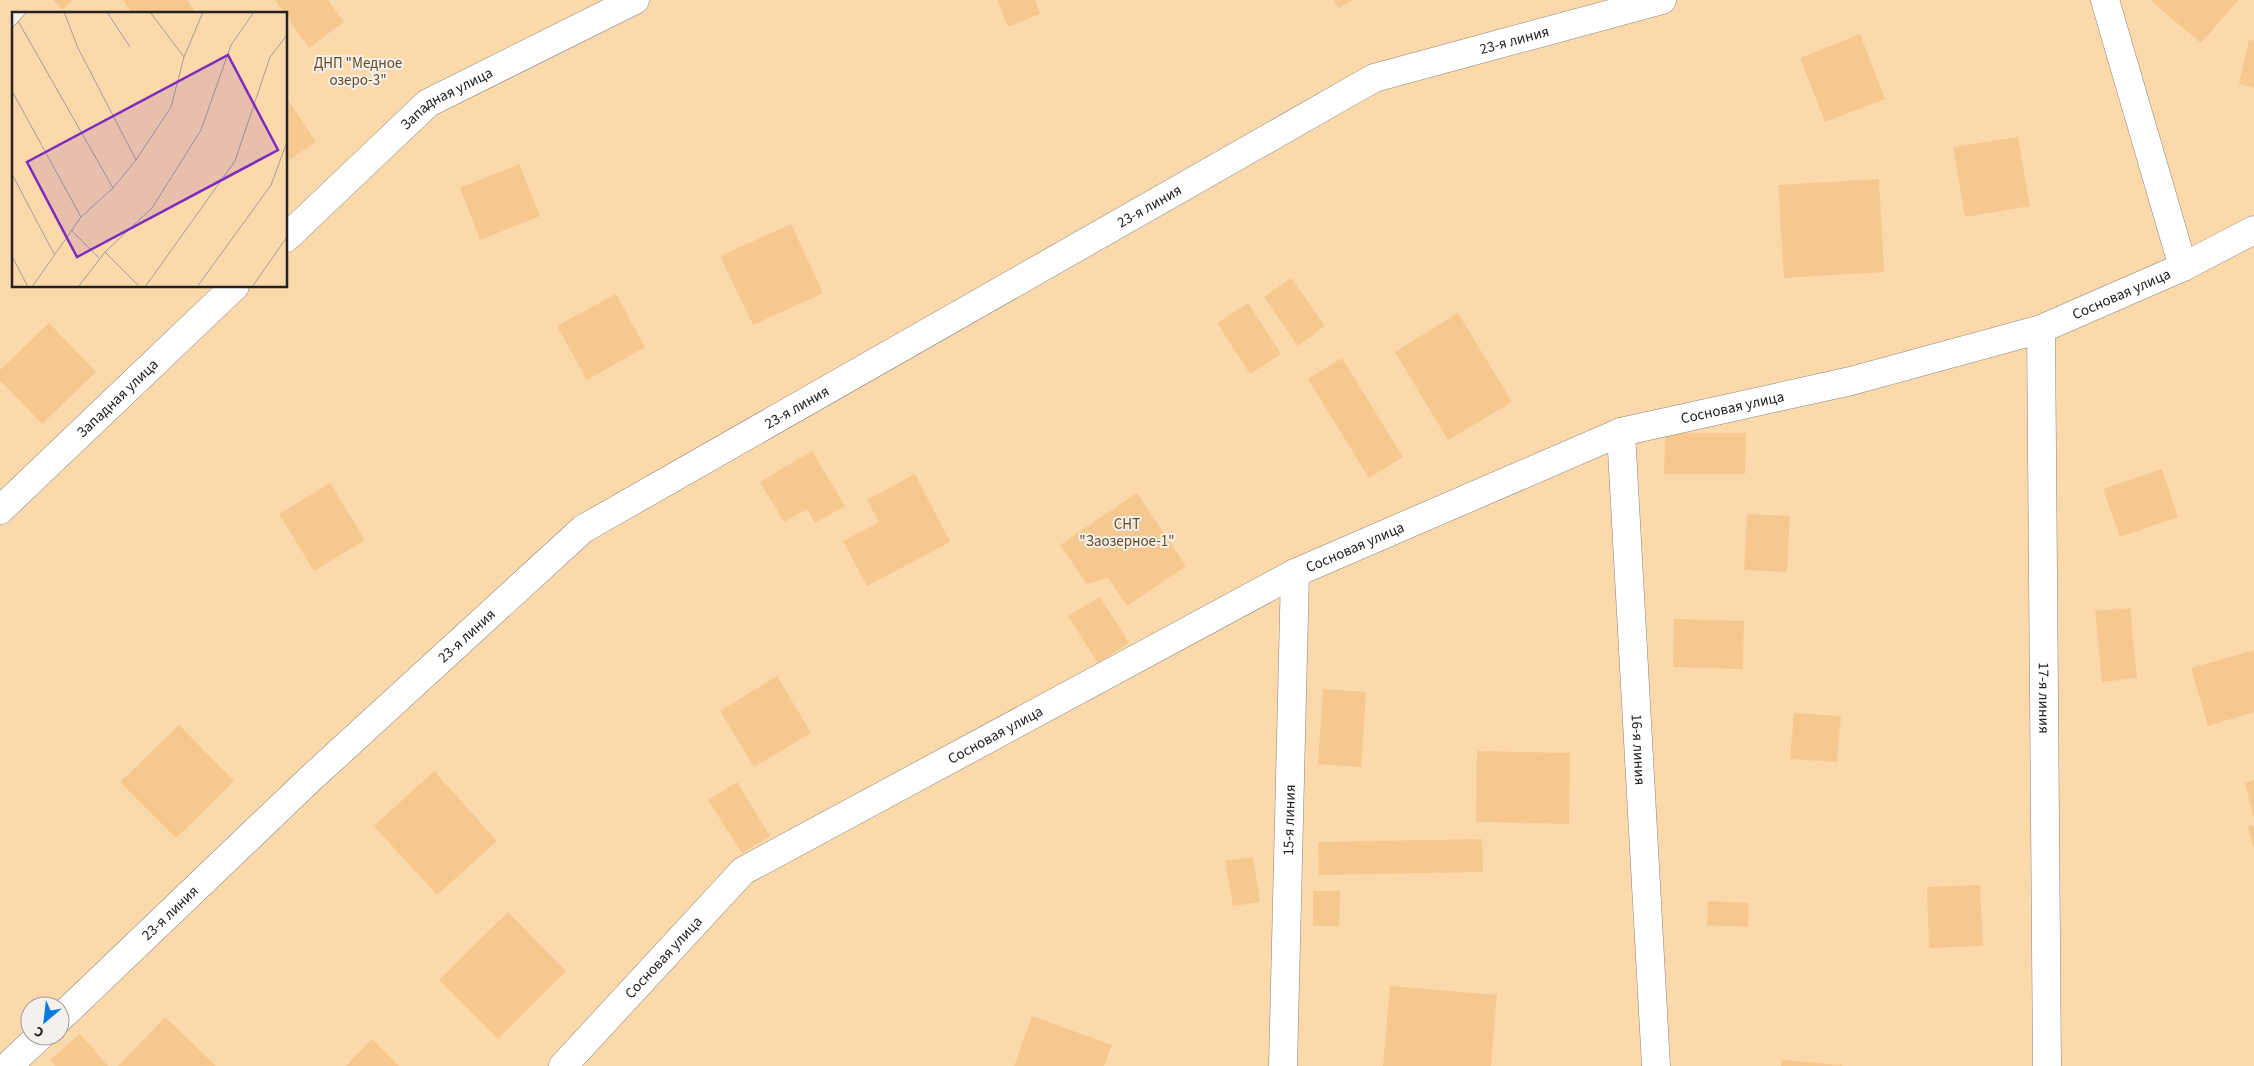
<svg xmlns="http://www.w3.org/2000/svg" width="2254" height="1066" font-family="'Source Sans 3',sans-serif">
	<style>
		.green { fill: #fcd9ab; fill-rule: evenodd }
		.building { fill: #f5c88f }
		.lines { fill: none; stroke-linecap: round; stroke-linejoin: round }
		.minor-casing { stroke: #878480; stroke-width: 29 }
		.minor { stroke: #fff; stroke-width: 28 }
		.labels { text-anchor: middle; stroke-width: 4; stroke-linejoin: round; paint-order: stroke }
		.street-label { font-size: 15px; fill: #232221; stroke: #f4f1ed }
		.park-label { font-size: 15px; fill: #6a4b21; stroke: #f4f1ed }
		.inset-road { fill: none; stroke: #a09e9b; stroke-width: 1 }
		.view { fill: #7b2cbf; fill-opacity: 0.15; stroke: #7b2cbf; stroke-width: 2.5 }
		.inset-edge { fill: none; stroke: #232221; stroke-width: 2.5 }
	</style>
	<rect width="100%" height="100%" fill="#f4f1ed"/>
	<path class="green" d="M0 0H2254V1066H0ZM14 14H286V286H14ZM30 1006H60V1036H30Z"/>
	<path class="building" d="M53 0H73L62 10Z
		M123 0H187L197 14H133Z
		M275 0H328L344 22 309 48Z
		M997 0H1035L1040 14 1008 27Z
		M1334 0H1353L1338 8Z
		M2150 0H2238L2201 43Z
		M1860 34 1885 99 1825 122 1800 58Z
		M2249 39 2254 41V88L2239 84Z
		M286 97 316 142 286 162Z
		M2018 137 2030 206 1965 217 1953 147Z
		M519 164 540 216 480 240 460 188Z
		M1879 179 1884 272 1784 278 1778 185Z
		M791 224 823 293 753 325 720 256Z
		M1291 278 1325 326 1298 346 1264 297Z
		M616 294 645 347 587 380 557 326Z
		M1248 303 1281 354 1250 374 1217 323Z
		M1458 313 1512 402 1448 440 1395 352Z
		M49 323 96 372 42 424 0 380V370Z
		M1342 358 1403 457 1369 478 1308 379Z
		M1665 433H1746L1745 474H1664Z
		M812 451 845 506 815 523 807 509 784 522 760 482Z
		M2162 469 2178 517 2120 537 2103 489Z
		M915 474 950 542 867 586 843 541 879 522 867 500Z
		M330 483 365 540 314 571 279 514Z
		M1137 493 1186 566 1127 606 1108 578 1087 584 1060 545Z
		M1747 514 1790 516 1787 572 1744 570Z
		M1100 597 1129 643 1098 663 1068 616Z
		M2130 608 2137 678 2102 682 2095 611Z
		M1674 619 1744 621 1743 669 1673 667Z
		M2254 650V712L2208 726 2191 668Z
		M777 676 811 733 754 767 720 711Z
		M1323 689 1366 692 1361 767 1318 764Z
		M1794 713 1841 716 1837 762 1790 759Z
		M179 725 234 781 176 838 120 782Z
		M1477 751 1570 753 1569 824 1476 822Z
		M434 771 497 841 437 895 374 826Z
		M2254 780V815H2253L2245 783Z
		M737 782 770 836 742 853 708 800Z
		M2254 825V846H2253L2248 826Z
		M1482 839 1483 872 1319 875 1318 842Z
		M1253 857 1260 902 1233 906 1225 861Z
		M1980 885 1983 946 1929 948 1927 887Z
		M1313 891H1340L1339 926H1313Z
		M1708 901 1749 903 1748 927 1707 925Z
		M508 912 566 971 498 1039 439 980Z
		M1390 986 1497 995 1491 1066H1383Z
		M1032 1016 1112 1045 1104 1066H1014Z
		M165 1017 216 1066H118Z
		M80 1034 108 1066H55L50 1060Z
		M372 1039 399 1066H346Z
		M1782 1060 1842 1065V1066H1781Z"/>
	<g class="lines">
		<defs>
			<g id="minor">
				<path d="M2105 0 2183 267"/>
				<path id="s1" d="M286 238 428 103 635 0"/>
				<path id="s2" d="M2041 329 2047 1066"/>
				<path id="s3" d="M1621 432 1656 1066"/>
				<path id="s4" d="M0 510 235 286"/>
				<path id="s5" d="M60 1018 309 780 583 529 1374 78 1662 0"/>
				<path d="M8 1066 40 1036"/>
				<path id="s6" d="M563 1066 743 871 1295 573 1621 432 1851 381 2041 329 2183 267 2254 230"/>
				<path id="s7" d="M1283 1066 1295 573"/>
			</g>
		</defs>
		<use href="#minor" class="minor-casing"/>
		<use href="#minor" class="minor"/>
	</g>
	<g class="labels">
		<g class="street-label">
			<text dy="5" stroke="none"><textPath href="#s5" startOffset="1772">23-я линия</textPath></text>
			<text dy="5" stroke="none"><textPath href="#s1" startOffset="214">Западная улица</textPath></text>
			<text dy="5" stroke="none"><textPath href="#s5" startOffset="1368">23-я линия</textPath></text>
			<text dy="5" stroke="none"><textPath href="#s6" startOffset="1768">Сосновая улица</textPath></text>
			<text dy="5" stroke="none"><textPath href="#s4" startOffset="162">Западная улица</textPath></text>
			<text dy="5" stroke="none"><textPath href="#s5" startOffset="962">23-я линия</textPath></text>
			<text dy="5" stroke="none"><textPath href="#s6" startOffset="1362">Сосновая улица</textPath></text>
			<text dy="5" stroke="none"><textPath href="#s6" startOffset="958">Сосновая улица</textPath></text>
			<text dy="5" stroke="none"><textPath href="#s5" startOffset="558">23-я линия</textPath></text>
			<text dy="5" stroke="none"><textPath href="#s2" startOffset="369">17-я линия</textPath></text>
			<text dy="5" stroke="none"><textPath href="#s6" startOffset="552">Сосновая улица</textPath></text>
			<text dy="5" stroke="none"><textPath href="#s3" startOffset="318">16-я линия</textPath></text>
			<text dy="5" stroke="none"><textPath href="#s7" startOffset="246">15-я линия</textPath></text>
			<text dy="5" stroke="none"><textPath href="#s5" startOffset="152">23-я линия</textPath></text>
			<text dy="5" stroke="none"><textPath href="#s6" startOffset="148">Сосновая улица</textPath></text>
		</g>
		<g class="park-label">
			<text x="358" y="68">ДНП "Медное<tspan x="358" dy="17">озеро-3"</tspan></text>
			<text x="1127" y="529">СНТ<tspan x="1127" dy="17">"Заозерное-1"</tspan></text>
		</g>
	</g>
	<g transform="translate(12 12)">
		<rect width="275" height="275" fill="#f4f1ed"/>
		<path d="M15 0H275V275H0V16Z" fill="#fcd9ab"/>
		<path class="inset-road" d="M52 0 66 36 124 148M95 0 118 35M138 0 172 45M6 9 101 176M0 16 15 0M0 79 69 205M0 162 42 242M59 218 87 246M93 240 126 273M0 244 16 275M20 275 69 205 101 176 124 148 159 95 172 45 191 0M66 275 93 240 140 196 189 118 219 33 242 0M133 275 223 149 258 45 275 23M185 275 259 173 275 130M240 275 275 225"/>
		<path class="view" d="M216 43 266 138 65 245 15 150Z"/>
		<rect width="275" height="275" class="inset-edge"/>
	</g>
	<g transform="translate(45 1021) rotate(208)"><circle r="24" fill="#f4f1ed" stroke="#a09e9b"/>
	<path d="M0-4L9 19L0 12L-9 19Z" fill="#077be2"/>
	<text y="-8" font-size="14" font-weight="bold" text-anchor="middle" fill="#232221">С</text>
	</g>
</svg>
